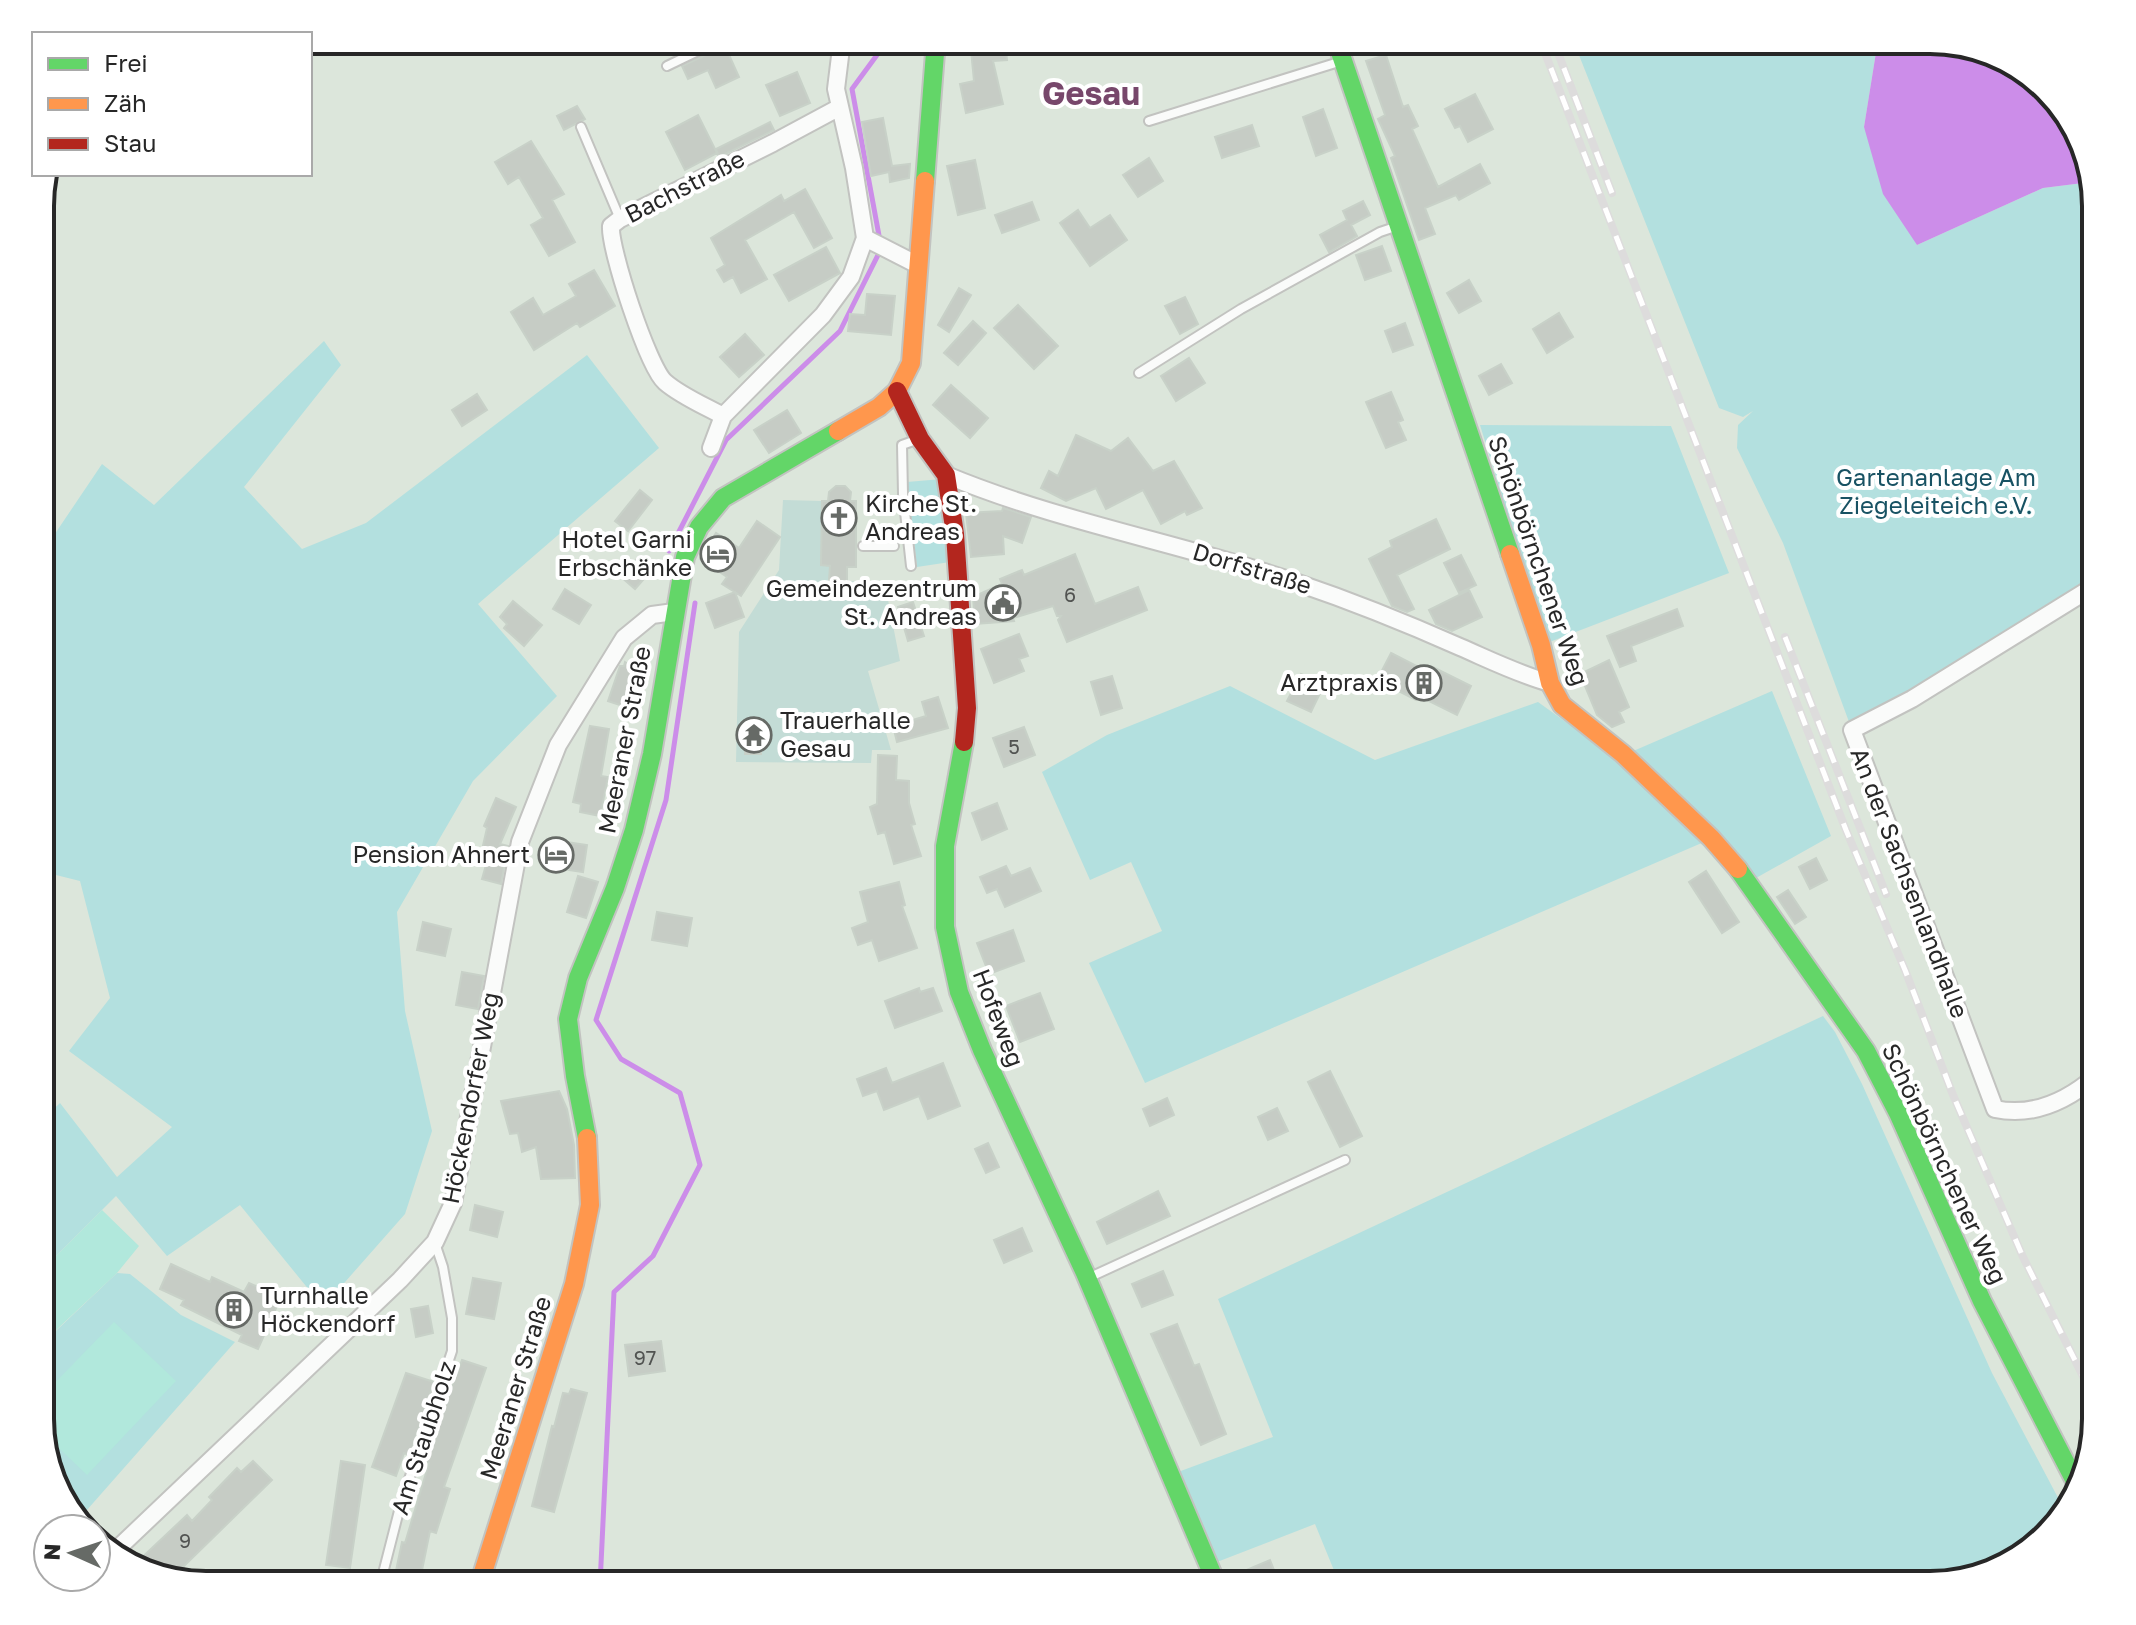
<svg xmlns="http://www.w3.org/2000/svg" width="2136" height="1625" font-family="'Golos Text',sans-serif">
	<style>
		.green { fill: #b3e0df }
		.cemetery { fill: #c3dcd6 }
		.pitch { fill: #b1e8dc }
		.water { fill: #cc8de9 }
		.lines { fill: none; stroke-linecap: round; stroke-linejoin: round }
		.stream { stroke: #cc8de9; stroke-width: 5 }
		.building { fill: #c6ccc5; stroke: #c8d1c8; stroke-width: 2 }
		.lane-casing { stroke: #c2c3c0; stroke-width: 12 }
		.street-casing { stroke: #c2c3c0; stroke-width: 20 }
		.fast-casing { stroke: #c2c3c0; stroke-width: 22 }
		.slow-casing { stroke: #c2c3c0; stroke-width: 22 }
		.jam-casing { stroke: #c2c3c0; stroke-width: 22 }
		.lane { stroke: #fafbfa; stroke-width: 8 }
		.street { stroke: #fafbfa; stroke-width: 16 }
		.fast { stroke: #63d668; stroke-width: 18 }
		.slow { stroke: #ff974d; stroke-width: 18 }
		.jam { stroke: #b3261e; stroke-width: 18 }
		.rail-casing { stroke: #dddcdc; stroke-width: 8 }
		.rail { stroke: #fff; stroke-width: 5; stroke-dasharray: 15; stroke-linecap: butt }
		.labels { text-anchor: middle; stroke-width: 8; stroke-linejoin: round; paint-order: stroke }
		.number-label { font-size: 20px; fill: #515351 }
		.street-label { font-size: 24px; fill: #272727; stroke: #fff }
		.park-label { font-size: 24px; fill: #185263; stroke: #fff }
		.poi-label { font-size: 24px; fill: #272727; stroke: #fff; text-anchor: end }
		.district-label { font-size: 32px; font-weight: bold; fill: #77476b; stroke: #fff }
		.rim { fill: none; stroke: #272727; stroke-width: 4 }
	</style>
	<rect width="100%" height="100%" fill="#dce6db"/>
	<path class="green" d="M1573 40H1878L1864 127 1917 245 2043 188 2091 182 2096 205V585L1852 730 1783 543 1737 448 1738 425 1753 411 1743 417 1719 408Z
		M324 341 341 365 244 487 302 549 366 523 587 355 659 448 478 604 557 696 473 781 397 912 405 1011 432 1131 405 1214 323 1307 240 1205 167 1256 116 1196 40 1272V1122L60 1103 117 1177 172 1127 69 1051 110 998 80 881 40 871V675L46 670 40 665V556L102 464 154 505Z
		M1480 425 1671 426 1729 573 1547 643Z
		M942 479 950 562 917 567 907 482Z
		M1230 686 1375 760 1538 702 1616 758 1704 842 1145 1083 1089 963 1162 931 1131 862 1090 880 1042 772 1107 735Z
		M1772 691 1831 836 1756 878 1631 752Z
		M1823 1016 1835 1032 1862 1084 1992 1373 2065 1511 2061 1521 2003 1568 1930 1585H1340L1315 1524 1217 1562 1178 1472 1273 1437 1218 1299Z
		M117 1273 130 1274 181 1315 235 1342 79 1519 57 1493 40 1430V1346Z"/>
	<path class="cemetery" d="M783 500 822 501 821 565 830 566V581L891 582 887 595 900 661 868 671 891 750H872L871 763 736 762 739 632 779 570Z"/>
	<path class="pitch" d="M102 1210 139 1246 117 1273 54 1332 40 1319V1272Z
		M114 1322 176 1381 87 1475 40 1430V1398Z"/>
	<path class="water" d="M1878 40H1931L2032 75 2079 133 2091 182 2043 188 1917 245 1883 194 1864 127Z"/>
	<g class="lines">
		<path class="stream" d="M880 241 852 89 888 40
			M669 551 726 440 840 331 880 251
			M600 1585 614 1292 653 1256 700 1165 680 1093 621 1059 596 1020 666 800 695 603"/>
	</g>
	<path class="building" d="M970 40H1005L1007 60 993 61 1003 104 966 113 960 84 974 81Z
		M725 46 739 77 716 88 708 70 688 79 682 66Z
		M1386 55 1403 107 1408 105 1418 126 1412 129 1438 187 1480 164 1490 183 1459 200 1456 195 1425 208 1435 234 1419 240 1391 158 1395 156 1378 119 1385 115 1366 61Z
		M797 72 810 103 780 116 766 85Z
		M1475 94 1493 129 1468 142 1460 126 1455 128 1445 109Z
		M577 106 585 119 564 130 557 116Z
		M1323 109 1337 148 1316 156 1303 117Z
		M698 115 717 153 685 170 666 132Z
		M883 118 892 166 910 164 909 178 890 182 889 172 871 176 862 122Z
		M770 122 774 130 719 157 716 149Z
		M1252 125 1259 146 1222 158 1215 137Z
		M531 141 564 194 552 200 575 242 549 256 531 225 543 218 519 177 508 184 495 162Z
		M1149 158 1163 181 1138 197 1123 175Z
		M975 160 985 208 958 215 947 166Z
		M805 189 832 238 814 248 794 212 745 240 767 279 741 293 733 277 724 282 717 270 725 265 711 238 781 195 784 201Z
		M1363 201 1370 215 1351 225 1357 236 1329 252 1320 235 1347 220 1343 211Z
		M1032 202 1039 220 1002 233 995 215Z
		M1078 210 1090 228 1110 215 1127 240 1090 266 1060 223Z
		M1382 246 1391 271 1365 280 1356 255Z
		M826 247 840 273 789 301 774 275Z
		M594 270 615 306 580 327 577 323 534 350 511 312 533 298 543 315 576 296 569 284Z
		M1469 280 1481 301 1459 313 1447 293Z
		M959 288 971 295 949 332 938 325Z
		M867 294 895 296 891 335 848 331 850 314 865 315Z
		M1185 297 1198 324 1180 334 1165 306Z
		M1018 305 1058 346 1034 369 994 328Z
		M1559 313 1573 337 1547 353 1533 329Z
		M973 321 986 333 958 365 944 353Z
		M1405 323 1413 345 1393 352 1385 331Z
		M745 334 764 355 739 377 720 357Z
		M1189 358 1205 383 1176 401 1161 376Z
		M1501 364 1512 383 1489 395 1479 376Z
		M951 385 988 418 970 438 933 405Z
		M1391 392 1403 420 1398 422 1406 440 1386 448 1366 402Z
		M477 394 487 410 462 426 452 410Z
		M787 410 801 433 769 453 754 430Z
		M1076 435 1111 451 1128 438 1153 471 1174 461 1202 508 1187 515 1185 511 1161 524 1143 490 1106 509 1096 488 1066 501 1041 488 1049 471 1058 476Z
		M836 486H845L851 492 850 501H856V567H847V581H829L830 566 821 565 822 501H828L829 492Z
		M640 490 652 500 628 531 615 521Z
		M1003 508 1031 517 1022 543 1003 536 1004 554 971 557 966 513 1002 511Z
		M1436 519 1450 549 1397 575 1414 609 1407 612 1392 606 1369 559 1392 547 1390 541Z
		M757 521 780 537 741 596 722 584 727 577 700 559 716 533 739 548Z
		M1075 554 1095 604 1138 587 1147 610 1067 642 1058 620 1061 616H1057L1053 606 1013 618 1014 621 975 624 973 597 1002 584 1000 579 1022 570 1024 575Z
		M1461 555 1476 585 1459 593 1444 563Z
		M636 560 650 572 635 589 621 577Z
		M565 589 591 605 579 624 553 609Z
		M1469 590 1482 617 1452 631 1436 624 1429 610Z
		M735 592 744 617 715 628 706 603Z
		M513 601 542 625 524 646 504 628 507 624 500 617Z
		M913 602 924 636 908 641 898 607Z
		M1677 609 1683 626 1631 646 1636 661 1620 667 1607 636Z
		M1019 634 1028 656 1019 659 1024 671 994 683 981 649Z
		M1391 653 1430 673 1433 667 1471 686 1457 715 1419 696 1416 700 1377 680Z
		M1609 660 1629 707 1619 712 1624 722 1612 727 1597 715 1580 674Z
		M625 662 640 671 629 708 608 701 620 666H624Z
		M1301 674 1324 685 1311 712 1287 701Z
		M1112 676 1122 708 1101 715 1091 682Z
		M938 697 948 728 897 742 893 726 926 716 922 702Z
		M746 725H762L761 754H745Z
		M590 726 609 729 601 776 608 777 600 816 580 812 581 804 573 802Z
		M1024 727 1035 755 1004 767 993 738Z
		M878 755 897 756 896 780 909 781V803L915 824 911 825 921 856 894 864 885 832 878 834 870 807 877 804Z
		M496 798 516 807 500 844 508 846 501 884 482 879 486 865 479 863 487 828 484 826Z
		M997 803 1007 829 982 840 972 813Z
		M547 839 587 845 583 872 542 866Z
		M1816 858 1827 880 1810 889 1799 867Z
		M1006 866 1011 876 1030 868 1041 891 1005 907 997 889 987 893 980 877Z
		M1706 871 1739 922 1722 933 1689 882Z
		M578 876 598 882 586 918 567 912Z
		M899 882 905 905 902 906 917 948 879 961 872 940 858 945 852 928 868 922 860 892Z
		M1788 890 1806 917 1795 924 1777 897Z
		M657 912 692 918 687 946 652 940Z
		M423 922 451 929 445 956 417 950Z
		M1013 930 1024 961 989 974 977 943Z
		M462 972 484 976 478 1009 456 1005Z
		M919 988 920 992 933 988 942 1011 895 1028 885 1001Z
		M1040 993 1054 1029 1020 1042 1006 1006Z
		M943 1063 960 1106 928 1119 919 1096 884 1110 877 1091 863 1096 857 1079 886 1068 892 1083Z
		M1330 1071 1362 1136 1340 1147 1308 1082Z
		M559 1091 567 1109 574 1145 575 1178 541 1179 536 1147 522 1152 518 1133 510 1134 501 1101Z
		M1167 1098 1174 1115 1150 1126 1143 1109Z
		M1277 1108 1288 1131 1268 1140 1258 1117Z
		M988 1143 999 1167 986 1173 975 1149Z
		M1158 1191 1170 1216 1107 1244 1097 1222Z
		M475 1205 503 1212 497 1237 470 1230Z
		M1022 1228 1032 1251 1004 1263 994 1240Z
		M171 1264 210 1282 212 1277 244 1292 249 1283 281 1297 258 1349 239 1341 242 1335 181 1305 184 1300 160 1289Z
		M1163 1271 1173 1295 1142 1307 1132 1284Z
		M473 1278 501 1283 494 1319 466 1314Z
		M428 1306 433 1333 416 1337 411 1309Z
		M1177 1324 1194 1366 1199 1364 1226 1434 1201 1445 1151 1334Z
		M661 1341 665 1371 629 1376 625 1345Z
		M462 1360 486 1368 444 1487 450 1489 436 1533 430 1531 419 1585H393L402 1542 405 1543 429 1463 423 1460 447 1387 451 1388Z
		M406 1373 434 1382 410 1455 404 1453 396 1476 372 1467Z
		M571 1389 587 1393 554 1512 532 1506 552 1426 554 1427 563 1393 569 1394Z
		M253 1461 272 1480 183 1567 198 1582 137 1562 187 1515 192 1521 212 1500 209 1497 237 1468 241 1472Z
		M341 1461 365 1465 350 1568 326 1565Z
		M1270 1560 1280 1585H1249L1244 1571Z"/>
	<g class="lines">
		<defs>
			<path id="lane" d="M667 66 721 40
				M1149 121 1342 61
				M581 127 620 219
				M1139 373 1241 309 1380 232 1398 226
				M863 546H894
				M911 566 903 494 902 445 919 439
				M1088 1278 1345 1160
				M380 1585 401 1503 452 1351V1318L443 1267 435 1243"/>
			<path id="street" d="M865 238 918 265
				M723 416C705 406 681 396 665 382 648 367 609 248 611 226L620 219 773 143 840 107
				M711 448 723 416 823 315 851 277 865 238 854 168 836 89 842 40
				M946 475C1059 522 1180 543 1295 582 1351 601 1406 623 1460 647 1490 660 1518 674 1550 683
				M2096 585 1912 699 1852 730 1995 1109C2033 1117 2067 1101 2096 1076
				M113 1553 400 1280 435 1242 453 1203 520 842 558 745 624 638 652 615 674 612"/>
			<path id="fast" d="M1336 40 1510 554
				M925 181 936 40
				M964 742 945 846V927L959 992 982 1050 1085 1273 1217 1585
				M1738 869 1866 1051 1898 1113 1982 1301 2075 1481
				M587 1138 575 1076 568 1019 578 978 615 888 634 830 652 754 685 557 699 527 723 498 838 431"/>
			<path id="slow" d="M838 431 879 407 897 391 911 363 925 181
				M1510 554 1541 645 1550 683 1562 705 1623 754 1711 838 1738 869
				M479 1585 574 1284 590 1205 587 1138"/>
			<path id="jam" d="M897 391 920 439 946 475 955 534 967 708 964 742"/>
		</defs>
		<use href="#lane" class="lane-casing"/>
		<use href="#street" class="street-casing"/>
		<use href="#fast" class="fast-casing"/>
		<use href="#slow" class="slow-casing"/>
		<use href="#jam" class="jam-casing"/>
		<use href="#lane" class="lane"/>
		<use href="#street" class="street"/>
		<use href="#fast" class="fast"/>
		<use href="#slow" class="slow"/>
		<use href="#jam" class="jam"/>
		<defs>
			<path id="rail" d="M1540 40 1846 830 1905 970 1953 1095 2023 1257 2096 1402
				M1553 40 1612 193
				M1785 637 1886 894"/>
		</defs>
		<use href="#rail" class="rail-casing"/>
		<use href="#rail" class="rail"/>
	</g>
	<defs>
		<symbol id="church-ring" viewBox="-11 -11 22 22"><circle r="9.5" fill="#fff" stroke="#666a66" stroke-width="1.5"/><path d="M-1.2-6h2.4v3.5h3.3v2.4h-3.3V6h-2.4V-.1h-3.3v-2.4h3.3Z" fill="#666a66"/></symbol>
		<symbol id="hotel-ring" viewBox="-11 -11 22 22"><circle r="9.5" fill="#fff" stroke="#666a66" stroke-width="1.5"/><path d="M-6-4.5h1.5V1H6V5H4.5V3h-9V5H-6ZM-4 0a1.8 1.8 0 1 1 3.6 0ZM.5 0V-2.5h3Q6-2.5 6 0Z" fill="#666a66"/></symbol>
		<symbol id="civic-ring" viewBox="-11 -11 22 22"><circle r="9.5" fill="#fff" stroke="#666a66" stroke-width="1.5"/><path d="M-.6-6.5H3V-4.5H.6V-3L4-1V1h2V6H-6V1h2V-1L-.6-3ZM-1.2 2.5V6h2.4V2.5Z" fill="#666a66"/></symbol>
		<symbol id="building-ring" viewBox="-11 -11 22 22"><circle r="9.5" fill="#fff" stroke="#666a66" stroke-width="1.5"/><path d="M-4-6H4V6H1V3H-1V6H-4ZM-2.5-4.3h1.7v1.8h-1.7ZM.8-4.3h1.7v1.8H.8ZM-2.5-1h1.7V.8h-1.7ZM.8-1h1.7V.8H.8Z" fill="#666a66"/></symbol>
		<symbol id="temple-ring" viewBox="-11 -11 22 22"><circle r="9.5" fill="#fff" stroke="#666a66" stroke-width="1.5"/><path d="M0-6L5-2H3V0L6.5 2.5H4V6H1.5V3h-3V6H-4V2.5H-6.5L-3 0V-2H-5Z" fill="#666a66"/></symbol>
	</defs>
	<g fill-rule="evenodd">
		<use href="#church-ring" x="819" y="498" width="40" height="40"/>
		<use href="#hotel-ring" x="698" y="534" width="40" height="40"/>
		<use href="#civic-ring" x="983" y="583" width="40" height="40"/>
		<use href="#building-ring" x="1404" y="663" width="40" height="40"/>
		<use href="#temple-ring" x="734" y="715" width="40" height="40"/>
		<use href="#hotel-ring" x="536" y="835" width="40" height="40"/>
		<use href="#building-ring" x="214" y="1290" width="40" height="40"/>
	</g>
	<g class="labels">
		<g class="number-label">
			<text x="1070" y="602">6</text>
			<text x="1014" y="754">5</text>
			<text x="645" y="1365">97</text>
			<text x="185" y="1548">9</text>
		</g>
		<g class="street-label">
			<text transform="translate(685 187) rotate(-27)" y="8">Bachstraße</text>
			<text transform="translate(1538 561) rotate(71)" y="8">Schönbörnchener Weg</text>
			<text transform="translate(1252 569) rotate(17)" y="8">Dorfstraße</text>
			<text transform="translate(625 740) rotate(-79)" y="8">Meeraner Straße</text>
			<text transform="translate(1909 883) rotate(69)" y="8">An der Sachsenlandhalle</text>
			<text transform="translate(998 1018) rotate(69)" y="8">Hofeweg</text>
			<text transform="translate(471 1098) rotate(-79)" y="8">Höckendorfer Weg</text>
			<text transform="translate(1944 1164) rotate(65)" y="8">Schönbörnchener Weg</text>
			<text transform="translate(516 1388) rotate(-73)" y="8">Meeraner Straße</text>
			<text transform="translate(424 1438) rotate(-72)" y="8">Am Staubholz</text>
		</g>
		<g class="park-label">
			<text x="1936" y="486">Gartenanlage Am<tspan x="1936" dy="28">Ziegeleiteich e.V.</tspan></text>
		</g>
		<g class="poi-label">
			<text x="865" y="512" text-anchor="start">Kirche St.<tspan x="865" dy="28">Andreas</tspan></text>
			<text x="692" y="548">Hotel Garni<tspan x="692" dy="28">Erbschänke</tspan></text>
			<text x="977" y="597">Gemeindezentrum<tspan x="977" dy="28">St. Andreas</tspan></text>
			<text x="1398" y="691">Arztpraxis</text>
			<text x="780" y="729" text-anchor="start">Trauerhalle<tspan x="780" dy="28">Gesau</tspan></text>
			<text x="530" y="863">Pension Ahnert</text>
			<text x="260" y="1304" text-anchor="start">Turnhalle<tspan x="260" dy="28">Höckendorf</tspan></text>
		</g>
		<g class="district-label">
			<text x="1091" y="105">Gesau</text>
		</g>
	</g>
	<path d="M0 0H2136V1625H0ZM206 54H1930A152 152 0 0 1 2082 206V1419A152 152 0 0 1 1930 1571H206A152 152 0 0 1 54 1419V206A152 152 0 0 1 206 54Z" fill="#fff" fill-rule="evenodd"/>
	<path class="rim" d="M206 54H1930A152 152 0 0 1 2082 206V1419A152 152 0 0 1 1930 1571H206A152 152 0 0 1 54 1419V206A152 152 0 0 1 206 54Z"/>
	<rect x="32" y="32" width="280" height="144" fill="#ffffff" stroke="#a9a9a9" stroke-width="2"/>
	<rect x="48" y="58" width="40" height="12" fill="#63d668" stroke="#a9a9a9" stroke-width="2"/>
	<text x="104" y="72" font-size="24" fill="#272727">Frei</text>
	<rect x="48" y="98" width="40" height="12" fill="#ff974d" stroke="#a9a9a9" stroke-width="2"/>
	<text x="104" y="112" font-size="24" fill="#272727">Zäh</text>
	<rect x="48" y="138" width="40" height="12" fill="#b3261e" stroke="#a9a9a9" stroke-width="2"/>
	<text x="104" y="152" font-size="24" fill="#272727">Stau</text>
	<g transform="translate(72 1553) rotate(273)"><circle r="38" fill="#ffffff" stroke="#a9a9a9" stroke-width="2"/>
	<path d="M0-6L14 30L0 20L-14 30Z" fill="#666a66"/>
	<text y="-12" font-size="22" font-weight="bold" text-anchor="middle" fill="#272727">N</text>
	</g>
</svg>
